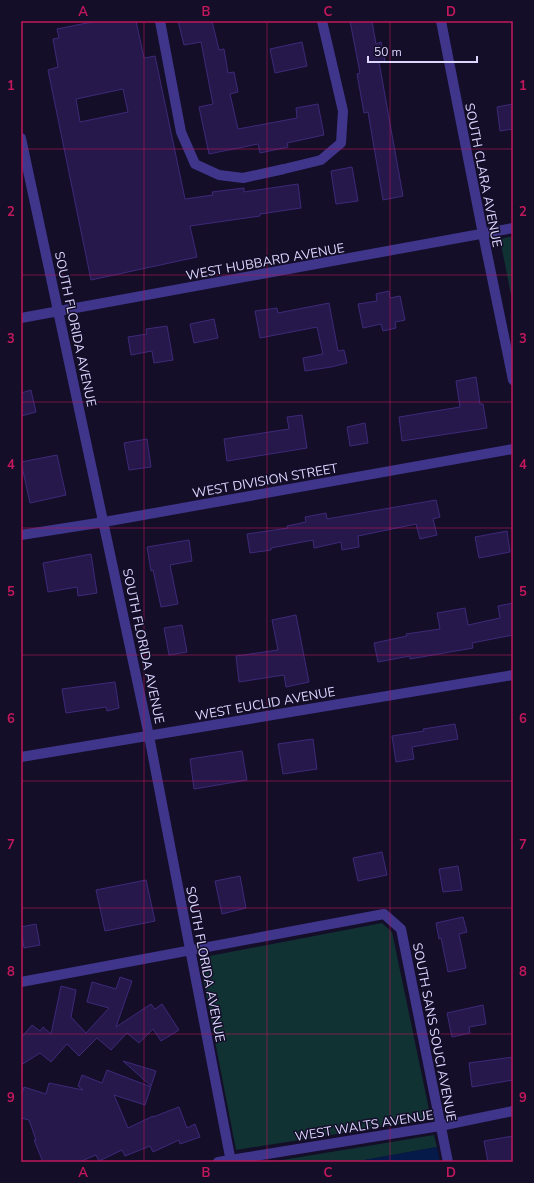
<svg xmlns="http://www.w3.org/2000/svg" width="534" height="1183" font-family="'Nunito Sans',sans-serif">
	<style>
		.green { fill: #103233 }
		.water { fill: #061a49 }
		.building { fill: #26184b; stroke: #3e2979; fill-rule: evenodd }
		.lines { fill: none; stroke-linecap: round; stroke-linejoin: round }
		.minor { stroke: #3f358b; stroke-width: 10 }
		.grid { fill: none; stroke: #c2185b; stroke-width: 1; stroke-opacity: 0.55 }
		.labels { text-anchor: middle; stroke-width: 3; stroke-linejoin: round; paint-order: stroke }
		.street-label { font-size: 13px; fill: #ddd6ff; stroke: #140e29 }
		.neatline { fill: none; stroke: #c2185b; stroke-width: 1.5 }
		.grid-label { font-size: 13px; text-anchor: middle; font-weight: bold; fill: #c2185b }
	</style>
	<rect width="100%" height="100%" fill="#140e29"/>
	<path class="green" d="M513 236V305L500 239Z
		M382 923 392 932 431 1119 236 1150 199 958Z
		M434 1135 437 1147 353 1162H270Z"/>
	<path class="water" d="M437 1147 440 1162H353Z"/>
	<path class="building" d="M97 21H136L144 58 155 56 185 199 213 195 212 192 244 188V192L298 184 301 208 260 214V216L190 226 197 257 91 280 48 70 58 67 53 39 59 38 57 29ZM123 89 128 112 80 122 76 99Z
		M178 21H212L219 50 224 49 228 73 234 72 238 92 230 94 238 129 297 118 296 108 318 104 324 135 287 143 288 147 260 153 258 144 209 154 199 107 213 104 201 42 184 45Z
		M350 21H372L376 44 381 42 385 61 379 62 403 196 383 200 368 112 364 113 357 74 360 73Z
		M302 42 307 66 275 73 270 49Z
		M513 104V129L500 131 497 107Z
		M352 167 358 201 336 204 331 171Z
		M389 291 390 298 400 296 405 320 395 322 396 328 383 331 381 324 363 328 358 304 377 301 376 294Z
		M329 303 338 351 344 350 347 363 331 367 305 371 303 358 323 354 317 327 260 338 255 311 277 308 278 313Z
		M214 319 218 338 194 343 190 324Z
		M167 326 173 360 154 363 152 351 131 355 128 337 147 334 146 329Z
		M476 377 480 404H483L487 428 402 441 399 417 460 407 456 381Z
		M31 390 36 412 21 416V393Z
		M302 415 307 448 227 461 224 439 289 429 287 417Z
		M365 423 368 443 350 446 347 427Z
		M147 439 151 467 129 470 124 443Z
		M57 455 66 495 30 503 21 462Z
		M436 500 440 517 433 519 437 535 420 539 416 524 358 536 359 547 342 550 341 542 314 548 313 540 271 548V550L250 553 247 534 288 528 287 526 306 522 305 517 326 513 327 519Z
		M507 531 510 552 479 558 475 537Z
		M189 540 192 561 170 565 178 604 161 607 153 570 151 571 147 547Z
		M91 554 97 593 78 596 77 587 48 592 43 563Z
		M513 603V635L472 643 473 648 410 659V656L378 662 374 643 407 636 406 634 440 629 437 613 465 608 468 625 500 618 498 606Z
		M296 615 309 682 286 687 284 675 239 682 236 656 278 650 272 620Z
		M182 625 187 652 169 655 164 628Z
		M115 682 119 708 107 711 106 707 66 713 62 689Z
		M455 724 458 739 412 747 414 759 396 762 392 736 424 731 423 729Z
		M313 739 317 769 283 774 278 744Z
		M242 751 247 780 194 789 190 759Z
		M382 852 387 875 358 881 353 858Z
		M458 866 462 890 443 892 439 869Z
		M240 876 246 908 222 914 215 881Z
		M146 880 155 921 105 931 96 890Z
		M463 917 467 932 459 934 466 968 448 972 441 938 439 939 436 923Z
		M36 924 40 945 24 948 21 927Z
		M120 977 132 981 116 1027 151 1004 155 1009 162 1004 179 1030 161 1041 153 1029 139 1043 127 1033 111 1050 97 1038 79 1056 67 1044 51 1062 40 1053 21 1065V1038L32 1025 40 1031 43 1027 51 1034 61 986 76 990 71 1017 86 1033 109 1008 87 1002 92 982 116 989Z
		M483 1005 486 1024 469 1027 470 1033 452 1037 447 1013Z
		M513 1057V1080L472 1087 469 1063Z
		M123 1061 156 1071 151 1086Z
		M107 1070 151 1087 145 1105 114 1095 128 1128 153 1116V1117L179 1107 187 1128 195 1124 200 1137 180 1144 179 1140 153 1152 150 1146 125 1156 122 1150 99 1161 96 1155 79 1162H43L34 1140H36L29 1120 21 1118V1097L24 1087 46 1094 49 1083 83 1090 78 1086 82 1075 102 1083Z
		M513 1136V1162H488L484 1141Z"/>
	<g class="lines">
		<path class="minor" d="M160 21 181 132 195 164 219 175 243 178 284 169 321 160 341 143 343 111 322 21
			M441 21 483 234 513 380
			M21 138 149 736 231 1162
			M21 318 513 228
			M21 535 104 522 513 449
			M21 757 513 675
			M21 982 384 914 401 929 448 1162
			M218 1162 440 1126 513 1111"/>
	</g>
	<path class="grid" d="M144 21V1162M267 21V1162M390 21V1162M21 149H513M21 275H513M21 402H513M21 528H513M21 655H513M21 781H513M21 908H513M21 1034H513"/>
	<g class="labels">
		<g class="street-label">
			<text transform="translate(484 175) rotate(79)" y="5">SOUTH CLARA AVENUE</text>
			<text transform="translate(265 261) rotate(-10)" y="5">WEST HUBBARD AVENUE</text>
			<text transform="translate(76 329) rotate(78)" y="5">SOUTH FLORIDA AVENUE</text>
			<text transform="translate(265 480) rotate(-10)" y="5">WEST DIVISION STREET</text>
			<text transform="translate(144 646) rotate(78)" y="5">SOUTH FLORIDA AVENUE</text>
			<text transform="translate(265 703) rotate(-10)" y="5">WEST EUCLID AVENUE</text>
			<text transform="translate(206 964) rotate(79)" y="5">SOUTH FLORIDA AVENUE</text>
			<text transform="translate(435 1032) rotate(79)" y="5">SOUTH SANS SOUCI AVENUE</text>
			<text transform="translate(364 1125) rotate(-9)" y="5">WEST WALTS AVENUE</text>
		</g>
	</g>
	<rect width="534" height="1183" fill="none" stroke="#140e29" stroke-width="44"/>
	<path d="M368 56v6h109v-6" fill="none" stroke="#ddd6ff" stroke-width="2"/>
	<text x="374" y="56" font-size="12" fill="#ddd6ff" stroke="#140e29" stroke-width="3" paint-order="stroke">50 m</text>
	<rect x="22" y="22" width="490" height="1139" class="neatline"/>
	<g class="grid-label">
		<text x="83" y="16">A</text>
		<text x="206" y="16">B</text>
		<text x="328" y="16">C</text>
		<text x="451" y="16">D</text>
		<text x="11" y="90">1</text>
		<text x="523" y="90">1</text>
		<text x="11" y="216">2</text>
		<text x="523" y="216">2</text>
		<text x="11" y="343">3</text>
		<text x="523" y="343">3</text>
		<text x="11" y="469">4</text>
		<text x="523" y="469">4</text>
		<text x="11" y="596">5</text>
		<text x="523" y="596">5</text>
		<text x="11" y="723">6</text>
		<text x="523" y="723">6</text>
		<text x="11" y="849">7</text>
		<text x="523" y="849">7</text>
		<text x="11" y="976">8</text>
		<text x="523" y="976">8</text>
		<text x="11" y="1102">9</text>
		<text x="523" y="1102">9</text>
		<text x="83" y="1177">A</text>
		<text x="206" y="1177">B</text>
		<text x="328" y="1177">C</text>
		<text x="451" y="1177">D</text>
	</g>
</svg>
